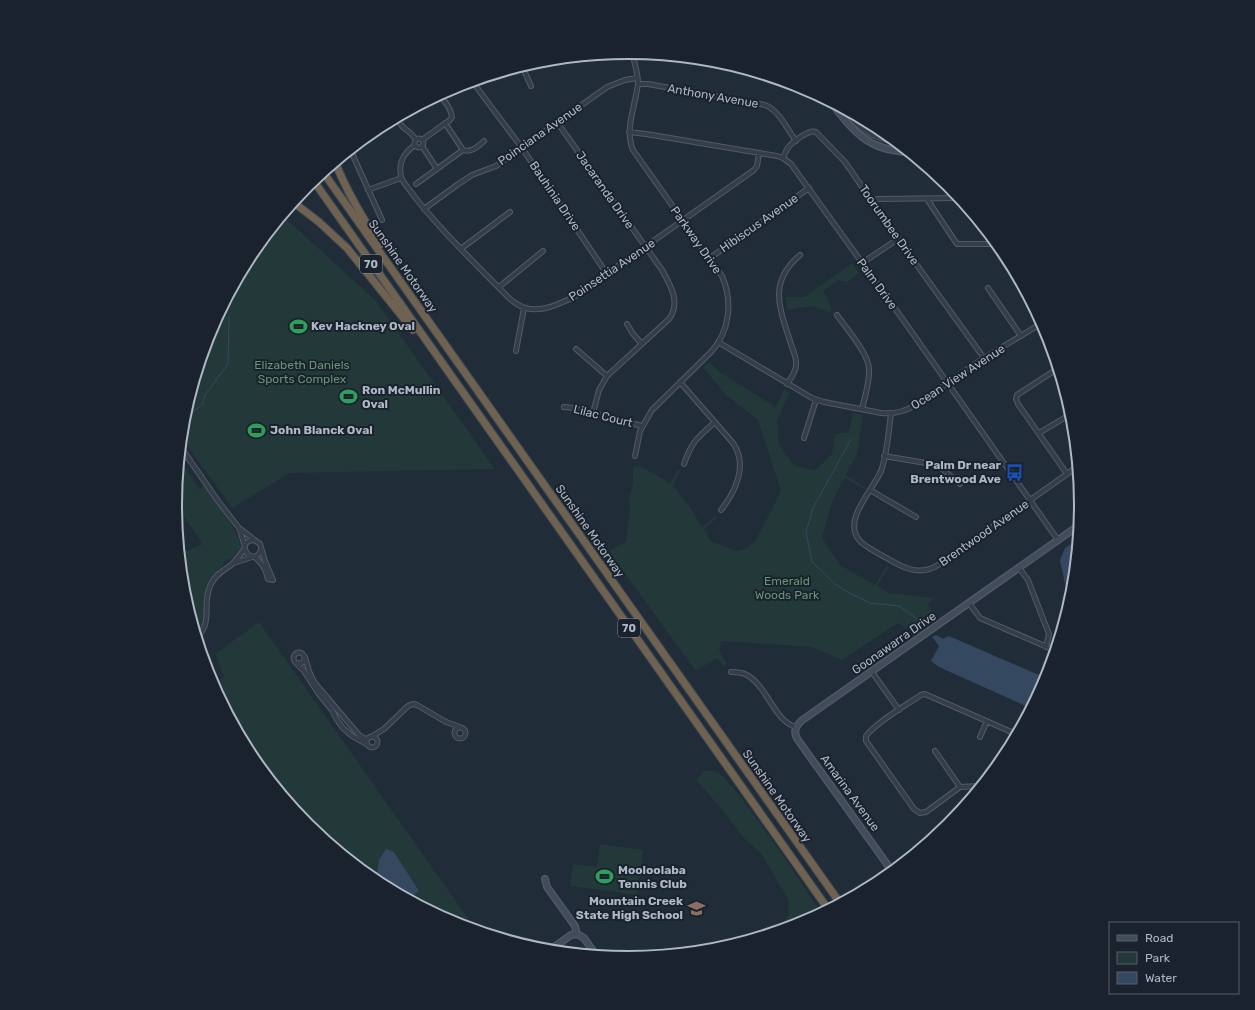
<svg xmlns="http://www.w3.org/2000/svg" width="1255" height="1010" font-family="Rubik,sans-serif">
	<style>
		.green { fill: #223839 }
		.water { fill: #344860 }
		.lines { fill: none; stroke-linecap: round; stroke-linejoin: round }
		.stream { stroke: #344860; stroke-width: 1 }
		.street-casing { stroke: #515b66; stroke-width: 6 }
		.secondary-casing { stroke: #515b66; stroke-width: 8 }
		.highway-casing { stroke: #3e4853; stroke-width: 9 }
		.street { stroke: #343d49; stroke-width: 4 }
		.secondary { stroke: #424d5c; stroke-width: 5.5 }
		.highway { stroke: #6f6251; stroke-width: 7 }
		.labels { text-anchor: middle; stroke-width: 4; stroke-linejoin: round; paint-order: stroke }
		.shield { fill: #1a222d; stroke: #828b97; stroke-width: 1 }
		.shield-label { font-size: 11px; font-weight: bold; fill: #aeb8c5 }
		.street-label { font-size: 12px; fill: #aeb8c5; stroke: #1a222d }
		.poi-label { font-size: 12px; font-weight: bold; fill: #aeb8c5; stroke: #1a222d; text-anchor: start }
		.park-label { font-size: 12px; fill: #66966f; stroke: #1a222d }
		.rim { fill: none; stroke: #aeb8c5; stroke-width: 2 }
	</style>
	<rect width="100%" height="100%" fill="#202c38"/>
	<path class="green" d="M282 215 376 301 495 469 290 473 232 508 181 437 183 416 209 331 251 253Z
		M852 263 859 273 847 282 838 280 823 291 832 308 829 312 812 306 787 310 785 297H804Z
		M709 362 721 373 776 407 784 390 790 393 777 420 779 444 794 466 816 470 832 454 835 434 849 432 853 413 863 415 857 454 846 475 865 487 864 489 845 478 833 500 822 538 840 565 875 585 887 565 889 567 877 586 889 593 934 598 928 605 931 610 933 620 915 634 898 623 842 660 812 647 722 641 719 649 727 665 724 667 717 658 696 671 609 552 626 541 630 508 629 501 633 482V467L639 466 657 475 670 484 678 469 680 471 673 486 688 504 702 527 715 516 718 517 704 529 711 541 736 551 746 549 756 540 781 491 758 420 726 395 703 368Z
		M179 458 200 490 202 486H204C212 496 243 537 241 548 240 554 235 557 230 560L228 559 226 560 222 567 215 573 210 579 205 592 203 599 205 613 203 626 199 627 196 635 183 593 179 554 203 544 175 504Z
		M259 622 477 931 454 923 376 882 307 825 251 756 212 684 224 677 215 654Z
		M704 771H715L723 776 742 799 785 858 821 913 801 924 774 932 770 925 783 922 789 915 788 899 762 855 743 837 720 807 696 780Z
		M600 844 643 850 637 895 570 886 573 864 597 867Z"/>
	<path class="water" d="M1077 540 1072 594 1069 603 1060 560 1065 548Z
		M936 635 943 639 949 636 1046 678 1030 708 939 667 931 661 939 646 932 637Z
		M386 849 394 852 419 891 412 896 410 900 376 882 370 877 377 875 379 860Z"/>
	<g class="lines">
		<path class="stream" d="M193 412 202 405 205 395 228 364 229 317
			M851 439 813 508 806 532 812 562 835 584 849 593 870 603 899 606 916 618 927 629"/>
		<defs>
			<path id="street" d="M632 52C634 62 638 73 638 83 636 105 624 129 633 150L722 276C733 302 730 331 711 352L652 410 640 431 635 456
				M522 66 531 86
				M472 81 522 148 607 274
				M638 84H648L765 105C779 110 787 129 796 141
				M846 111C860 131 873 137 897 143
				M398 117C400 130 410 129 416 140
				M557 122 662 270C671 286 681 303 669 319L607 376 599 390 593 413
				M445 123 463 150
				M629 132 646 134 777 156 783 158 791 164 899 314 1058 540
				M414.5 143a4.5 4.5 0 1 1 9 0a4.5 4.5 0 1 1-9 0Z
				M422 140 450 120 452 117C451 109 444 99 438 95
				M415 145C404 153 398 162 401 176 402 182 408 187 411 192 439 229 475 263 507 296 510 299 513 302 517 304 535 316 557 305 574 297L754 170 757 166 759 153
				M422 146 437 169
				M351 148 354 158 382 220
				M783 158C784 155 786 152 787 149 792 142 809 129 816 132L845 162 898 239 984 358
				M416 184 463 150C472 153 478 146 484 141
				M368 190 401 178
				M927 199 957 244H996
				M873 202 877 199 959 198
				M424 209 457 185 472 175 496 166 607 87 625 80 637 78
				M462 248 510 212
				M710 258 809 188
				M862 263 898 239
				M499 287 543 251
				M988 288 1021 336
				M837 315C846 328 868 353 869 368 870 382 865 396 862 409
				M627 324 633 334 642 344
				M718 342 812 398 824 402 881 413C893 414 904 412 914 406L984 358 1042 323
				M576 349 607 376
				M516 351 524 308
				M1057 369 1017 395 1016 399 1018 404 1067 474
				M680 382 733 443C748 465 736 491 721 510
				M787 384C791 378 796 372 796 365 797 358 793 351 791 344 780 309 767 283 800 255
				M564 407 573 408 642 426
				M891 413C889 430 887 455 881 471 873 490 840 522 861 542 870 550 882 555 892 561 907 570 922 575 938 565L1077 467
				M1039 433 1071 414
				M804 438 816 400
				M180 446 218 501 239 528 260 544 265 561 273 580 268 579C266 570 262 562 254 557
				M884 456 932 464 940 467 960 484
				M684 464C692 441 697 438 715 422
				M870 490 916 517
				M175 508 177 507
				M240 530 245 547
				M254 540C232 542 255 570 261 549
				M234 563 252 557
				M1019 568 1028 580 1049 634 1046 647
				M969 603 980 618 1054 650
				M197 638C214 620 201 604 211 584 215 575 223 571 231 565 237 560 241 554 245 548
				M293.5 658a5.5 5.5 0 1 1 11 0a5.5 5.5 0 1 1-11 0Z
				M305 657 309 671 314 682 359 735 365 739 369 738
				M296 663 304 671 318 693 332 710 337 720 343 728 352 736 368 745
				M731 672C736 672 743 673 747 675 767 686 775 722 796 727
				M872 672 899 710
				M454.5 733a5.5 5.5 0 1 1 11 0a5.5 5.5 0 1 1-11 0Z
				M366.5 742a5.5 5.5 0 1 1 11 0a5.5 5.5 0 1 1-11 0Z
				M371 737 384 729 408 706 413 704 417 705 446 722 460 727
				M980 737 987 721
				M935 751 960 787
				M980 786 960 787 926 812 920 813 914 809 866 741V736C878 721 905 706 921 695L925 694 1016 734"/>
			<path id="secondary" d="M831 102C854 132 867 150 908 152
				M892 871 798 740C793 732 795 728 801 721L1078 526
				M545 879 547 887 575 926 577 934
				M577 934 584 938 596 955
				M550 950 571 935 577 934"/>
			<path id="highway" d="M335 162C347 192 363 218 380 245
				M323 172 840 903
				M313 180 828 909
				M293 202 319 222 347 248 413 330"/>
		</defs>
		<use href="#street" class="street-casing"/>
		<use href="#secondary" class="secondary-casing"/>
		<use href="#highway" class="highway-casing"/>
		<use href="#street" class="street"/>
		<use href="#secondary" class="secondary"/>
		<use href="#highway" class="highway"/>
	</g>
	<defs>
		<symbol id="stadium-bare" viewBox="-9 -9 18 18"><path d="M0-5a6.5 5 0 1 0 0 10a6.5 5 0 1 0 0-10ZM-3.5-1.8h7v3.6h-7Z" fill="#2e9e5b" stroke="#1a222d" stroke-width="2.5" paint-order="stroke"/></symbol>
		<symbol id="bus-bare" viewBox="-9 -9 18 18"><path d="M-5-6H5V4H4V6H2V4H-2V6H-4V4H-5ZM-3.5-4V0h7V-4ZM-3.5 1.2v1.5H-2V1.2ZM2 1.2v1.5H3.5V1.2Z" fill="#1a4fb4" stroke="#1a222d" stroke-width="2.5" paint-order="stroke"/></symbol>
		<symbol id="school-bare" viewBox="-9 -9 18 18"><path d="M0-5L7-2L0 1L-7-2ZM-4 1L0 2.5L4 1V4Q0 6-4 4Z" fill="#8d6e63" stroke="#1a222d" stroke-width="2.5" paint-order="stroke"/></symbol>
	</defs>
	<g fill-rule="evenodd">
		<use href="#stadium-bare" x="286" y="314" width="25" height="25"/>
		<use href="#stadium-bare" x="336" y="384" width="25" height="25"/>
		<use href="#stadium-bare" x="244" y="418" width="25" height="25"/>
		<use href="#bus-bare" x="1002" y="460" width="25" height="25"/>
		<use href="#stadium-bare" x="592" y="864" width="25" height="25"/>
		<use href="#school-bare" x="684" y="896" width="25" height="25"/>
	</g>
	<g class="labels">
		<g class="shield">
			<rect x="360" y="255" width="22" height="18" rx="3"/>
			<rect x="618" y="619" width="22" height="18" rx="3"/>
		</g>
		<g class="shield-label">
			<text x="371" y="268">70</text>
			<text x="629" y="632">70</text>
		</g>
		<g class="street-label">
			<text transform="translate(713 96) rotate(10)" y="4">Anthony Avenue</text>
			<text transform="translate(540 134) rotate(-35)" y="4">Poinciana Avenue</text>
			<text transform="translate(605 190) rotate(55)" y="4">Jacaranda Drive</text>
			<text transform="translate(555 196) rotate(56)" y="4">Bauhinia Drive</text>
			<text transform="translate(759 223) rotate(-35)" y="4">Hibiscus Avenue</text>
			<text transform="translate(889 225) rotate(55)" y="4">Toorumbee Drive</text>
			<text transform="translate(696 240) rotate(55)" y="4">Parkway Drive</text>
			<text transform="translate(403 266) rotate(55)" y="4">Sunshine Motorway</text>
			<text transform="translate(612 270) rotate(-34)" y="4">Poinsettia Avenue</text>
			<text transform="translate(877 284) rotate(54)" y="4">Palm Drive</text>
			<text transform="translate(958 377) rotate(-33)" y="4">Ocean View Avenue</text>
			<text transform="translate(603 416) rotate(14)" y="4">Lilac Court</text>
			<text transform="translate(590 531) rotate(55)" y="4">Sunshine Motorway</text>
			<text transform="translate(984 533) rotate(-35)" y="4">Brentwood Avenue</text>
			<text transform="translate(894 643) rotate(-35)" y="4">Goonawarra Drive</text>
			<text transform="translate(850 793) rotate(54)" y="4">Amarina Avenue</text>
			<text transform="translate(777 796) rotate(55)" y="4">Sunshine Motorway</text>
		</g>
		<g class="poi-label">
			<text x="311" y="330">Kev Hackney Oval</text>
			<text x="362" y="394">Ron McMullin<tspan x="362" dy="14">Oval</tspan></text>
			<text x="270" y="434">John Blanck Oval</text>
			<text x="1001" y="469" text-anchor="end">Palm Dr near<tspan x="1001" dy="14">Brentwood Ave</tspan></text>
			<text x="618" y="874">Mooloolaba<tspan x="618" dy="14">Tennis Club</tspan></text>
			<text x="683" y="905" text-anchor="end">Mountain Creek<tspan x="683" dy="14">State High School</tspan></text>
		</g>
		<g class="park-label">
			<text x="302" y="369">Elizabeth Daniels<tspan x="302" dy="14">Sports Complex</tspan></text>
			<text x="787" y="585">Emerald<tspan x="787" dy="14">Woods Park</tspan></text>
		</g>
	</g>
	<path d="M0 0H1255V1010H0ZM182 505a446 446 0 1 1 892 0a446 446 0 1 1-892 0Z" fill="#1a222d" fill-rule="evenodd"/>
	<path class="rim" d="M182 505a446 446 0 1 1 892 0a446 446 0 1 1-892 0Z"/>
	<rect x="1109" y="922" width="130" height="72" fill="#1a222d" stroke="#555e6a"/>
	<rect x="1117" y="935" width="20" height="6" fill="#424d5c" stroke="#555e6a"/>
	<text x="1145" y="942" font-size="12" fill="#aeb8c5">Road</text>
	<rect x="1117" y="952" width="20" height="12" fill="#223839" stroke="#555e6a"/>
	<text x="1145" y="962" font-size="12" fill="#aeb8c5">Park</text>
	<rect x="1117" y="972" width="20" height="12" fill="#344860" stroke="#555e6a"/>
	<text x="1145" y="982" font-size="12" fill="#aeb8c5">Water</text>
</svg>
